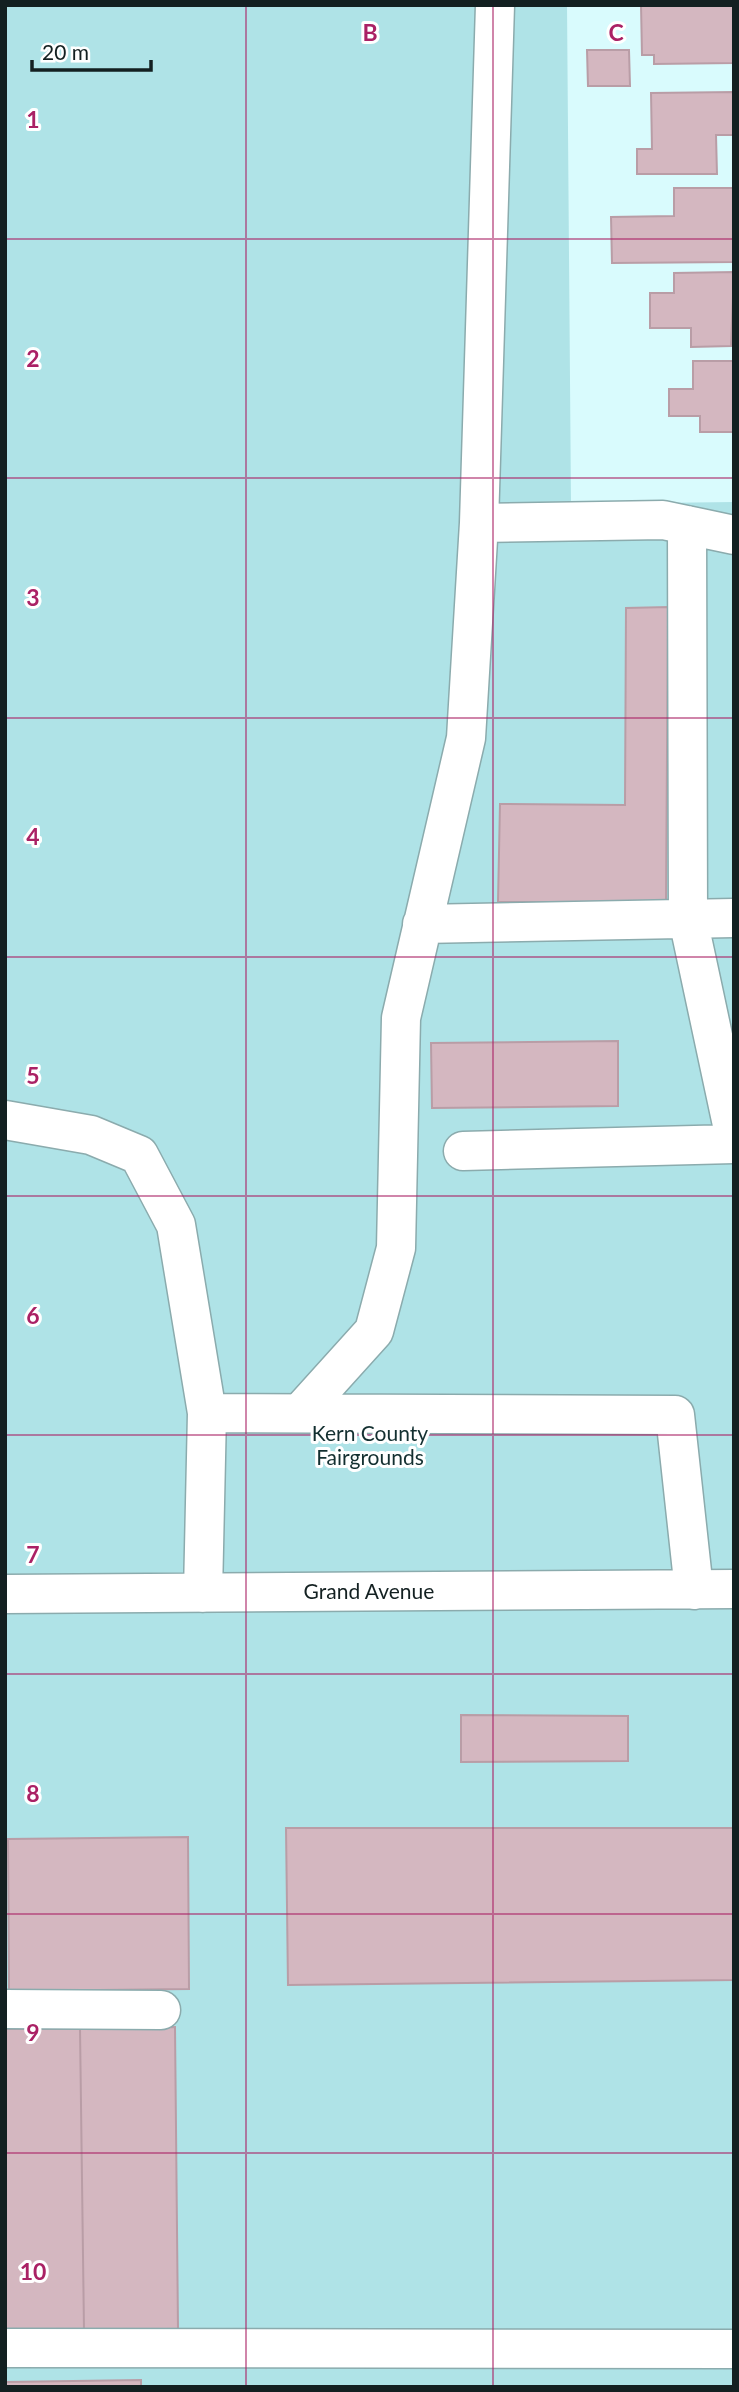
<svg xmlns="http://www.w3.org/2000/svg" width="739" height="2392" font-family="Lato,sans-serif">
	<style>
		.green { fill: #afe3e7 }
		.building { fill: #d4b7c0; stroke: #b99da6; stroke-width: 2 }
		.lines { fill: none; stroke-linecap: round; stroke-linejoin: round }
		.minor-casing { stroke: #8babad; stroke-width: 41 }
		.minor { stroke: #fff; stroke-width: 38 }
		.grid { fill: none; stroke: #aa2165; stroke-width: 2; stroke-opacity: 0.55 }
		.labels { text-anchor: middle; stroke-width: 6; stroke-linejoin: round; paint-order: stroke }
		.park-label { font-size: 21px; fill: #132f30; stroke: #fff }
		.street-label { font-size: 21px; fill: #132021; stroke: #fff }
		.grid-label { font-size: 23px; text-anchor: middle; font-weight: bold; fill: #aa2165; stroke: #fff; stroke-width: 6; stroke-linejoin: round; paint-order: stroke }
	</style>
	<rect width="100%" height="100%" fill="#d9fbfd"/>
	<path class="green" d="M5 5H567L571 504 734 502V2387H5Z"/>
	<path class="building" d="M641 5H734V63L654 64V55H642Z
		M587 50H629L630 86H588Z
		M734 92V135H716L717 174H637V149H652L651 93Z
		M674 188H734V262L612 263 611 217 674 216Z
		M734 272 731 346 691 347V328H650V293H674V273Z
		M693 361H734V432H700V416H669V389H693Z
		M668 607 666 902H498L500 804 625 805 626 608Z
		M618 1041V1106L432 1108 431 1043Z
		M461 1715 628 1716V1761L461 1762Z
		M286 1828H734V1980L288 1985Z
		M188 1837 189 1989 9 1991 8 1839Z
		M175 2027 178 2329 84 2330 80 2029Z
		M5 2029H80L84 2330 5 2331Z
		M141 2380V2387H5V2382Z"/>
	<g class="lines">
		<defs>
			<path id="minor" d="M479 523 663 520 734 535
				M687 525 688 919 734 1134
				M422 924 734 918
				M5 1120 91 1135 139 1155 176 1225 207 1413
				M463 1151 734 1144
				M300 1413 374 1331 396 1248 401 1018 466 738 479 523 495 5
				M203 1593 207 1413 675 1415 694 1590
				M5 1594 734 1589
				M5 2009 161 2010
				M5 2348 734 2349"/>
		</defs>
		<use href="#minor" class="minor-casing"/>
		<use href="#minor" class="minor"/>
	</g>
	<path class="grid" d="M246 5V2387M493 5V2387M5 239H734M5 478H734M5 718H734M5 957H734M5 1196H734M5 1435H734M5 1674H734M5 1914H734M5 2153H734"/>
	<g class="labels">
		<g class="park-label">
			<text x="370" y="1441">Kern County<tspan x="370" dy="24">Fairgrounds</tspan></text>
		</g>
		<g class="street-label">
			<text x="369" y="1599">Grand Avenue</text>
		</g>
	</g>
	<g class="grid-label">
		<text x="370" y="41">B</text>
		<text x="616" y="41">C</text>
		<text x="33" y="128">1</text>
		<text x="33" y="367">2</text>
		<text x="33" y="606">3</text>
		<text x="33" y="845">4</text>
		<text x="33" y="1084">5</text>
		<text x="33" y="1324">6</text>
		<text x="33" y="1563">7</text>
		<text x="33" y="1802">8</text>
		<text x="33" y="2041">9</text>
		<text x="33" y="2280">10</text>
	</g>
	<rect width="739" height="2392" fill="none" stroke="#132021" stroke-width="14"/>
	<path d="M32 60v10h119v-10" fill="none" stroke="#132021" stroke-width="3.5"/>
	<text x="42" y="60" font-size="21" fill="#132021" stroke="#ffffff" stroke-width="5" paint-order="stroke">20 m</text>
</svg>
